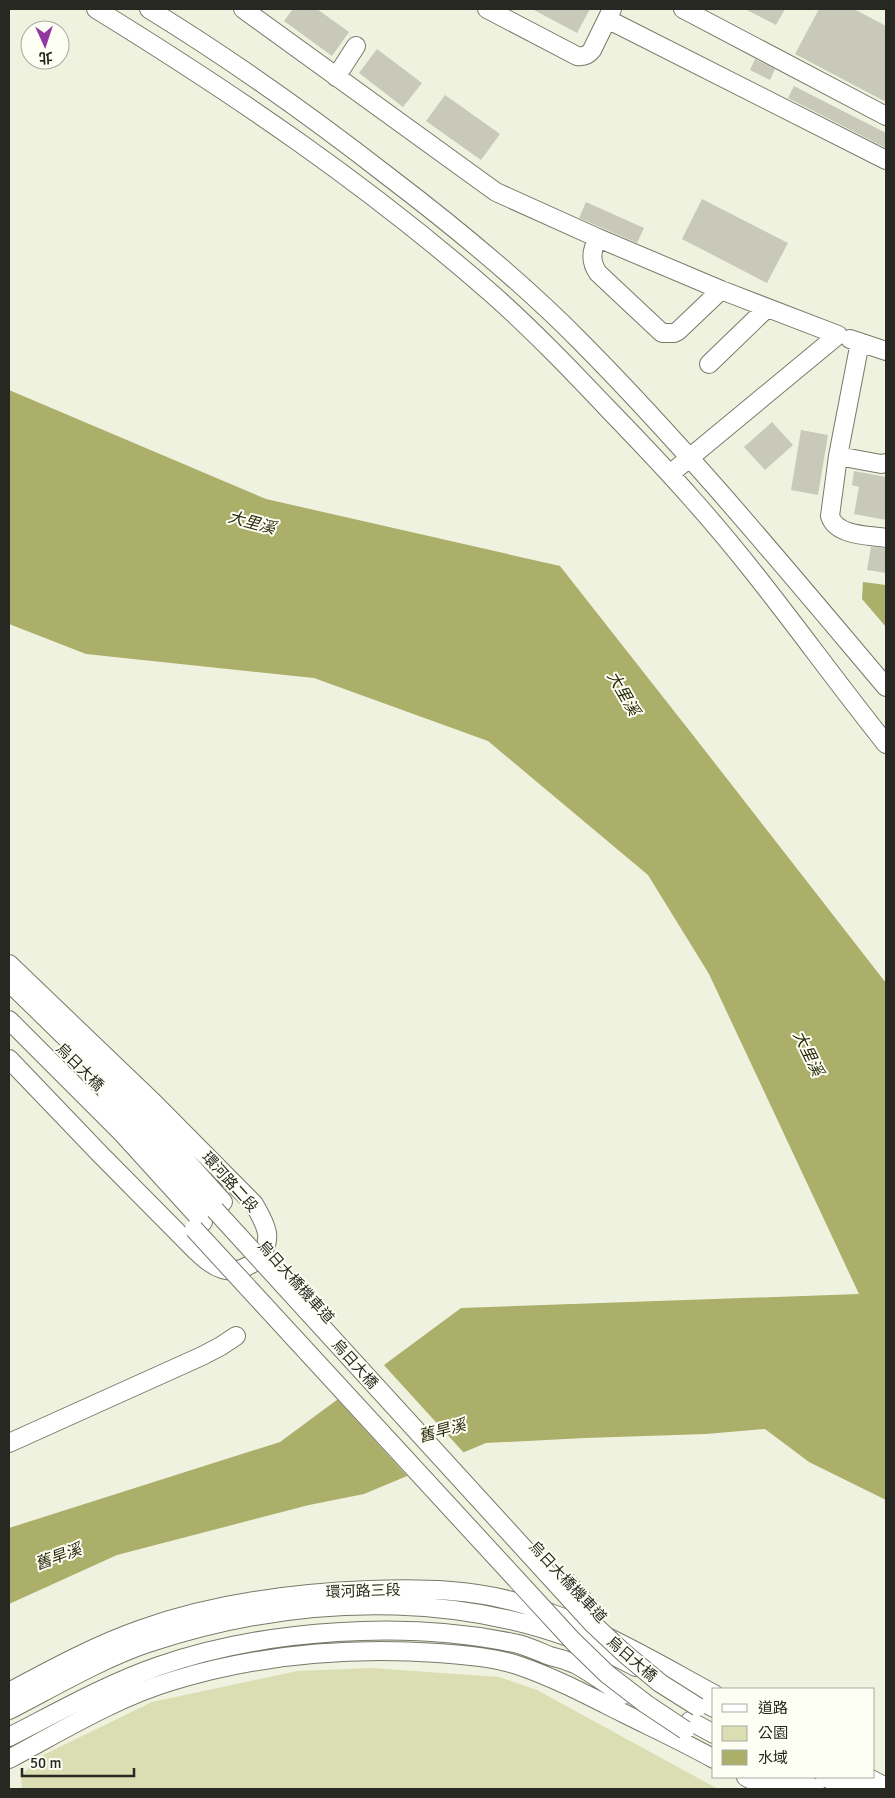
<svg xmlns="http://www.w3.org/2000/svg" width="895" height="1798" font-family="Signika,'Noto Sans TC',sans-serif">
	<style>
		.green { fill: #dadeb2 }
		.water { fill: #abaf6a }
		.pier { fill: #f0f2e0 }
		.building { fill: #c8c9b8 }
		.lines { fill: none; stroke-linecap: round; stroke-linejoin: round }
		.minor-casing { stroke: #787969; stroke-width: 20 }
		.path { stroke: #acad9f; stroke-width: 2.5; stroke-dasharray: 2.5 2.5; stroke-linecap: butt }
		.minor { stroke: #fff; stroke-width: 18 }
		.minor-bridge-casing { stroke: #787969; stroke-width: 20; stroke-linecap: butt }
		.minor-bridge { stroke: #fff; stroke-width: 18 }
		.labels { text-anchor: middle; stroke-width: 4; stroke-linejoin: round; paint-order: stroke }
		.street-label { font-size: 15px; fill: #272821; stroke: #fefff4 }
		.water-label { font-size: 16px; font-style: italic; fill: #2b2c0d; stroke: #fefff4 }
	</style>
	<rect width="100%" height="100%" fill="#f0f2e0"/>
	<path class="green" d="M371 1668 499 1677 537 1690 718 1789H22L21 1777 35 1759 152 1702 297 1671Z"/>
	<path class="water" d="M9 390 266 499 560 566 696 739 886 983V1500L809 1462 765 1429 706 1434 585 1438 486 1443 364 1494 309 1505 117 1555 9 1604V1528L280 1442 461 1308 859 1294 709 974 648 875 488 741 314 678 86 654 9 624Z
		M863 582 886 585V627L862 599Z"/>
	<path class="pier" d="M382 1363 465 1454 409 1478 336 1398Z"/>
	<path class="building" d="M293 9H317L349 32 332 56 284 21Z
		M532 9H590L577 33Z
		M745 9H785L776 25Z
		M819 9H854L886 26V102L795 54Z
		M377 49 422 83 403 107 359 73Z
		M755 59 775 69 770 80 750 70Z
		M794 86 886 133V148L788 98Z
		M445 95 500 134 481 160 426 121Z
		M702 199 788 243 767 283 682 239Z
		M586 202 644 228 637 243 579 218Z
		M772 422 793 445 765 470 744 447Z
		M801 430 828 435 818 495 791 490Z
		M854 471 886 477V520L854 514 859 487 852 485Z
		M871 547 886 548V573L867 570Z"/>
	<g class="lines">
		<defs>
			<path id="minor" d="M96 9C234 94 368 185 491 293 533 330 572 371 611 412 639 441 667 470 693 500 762 577 821 663 886 744
				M149 9C232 60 312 117 389 177 456 228 522 282 581 342 689 451 787 570 886 687
				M243 9 496 192 598 238 721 290 838 335 670 474
				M487 9 577 56C584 57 588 55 592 50L612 9
				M683 9 886 116
				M607 19 886 160
				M336 77 356 46
				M598 238C591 251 590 261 598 273L662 333H674L678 331 721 290
				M850 339 886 351
				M860 342 838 456 830 516C836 536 868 535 886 538
				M709 364 767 308
				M838 456 881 464 886 463
				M9 964 155 1104 254 1204C259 1213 265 1222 267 1233 270 1256 243 1276 222 1269 212 1266 204 1258 196 1251L100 1154 9 1059
				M9 982 144 1114 223 1202
				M9 1020 123 1134 203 1222
				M107 1094 215 1210
				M9 1443 202 1356 221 1346 236 1336
				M9 1692C52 1669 96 1645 142 1629 215 1603 292 1593 369 1590 421 1588 476 1589 526 1605 594 1625 653 1661 714 1694
				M688 1694 714 1708
				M9 1710C52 1688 103 1658 148 1643 305 1591 487 1587 636 1667
				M690 1721 714 1734
				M9 1737C58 1712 107 1684 159 1666 266 1629 408 1620 518 1644 529 1647 540 1652 550 1656 559 1658 568 1661 575 1664 592 1673 608 1685 623 1695
				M9 1759C62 1731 115 1698 172 1681 257 1655 349 1647 438 1653 464 1655 494 1657 520 1666 555 1678 589 1696 623 1713 653 1728 684 1742 714 1759
				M746 1777 769 1789
				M770 1777 793 1789
				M792 1777 815 1789
				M825 1777 848 1789
				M842 1777 865 1789
				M867 1777 886 1787"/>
		</defs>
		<use href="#minor" class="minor-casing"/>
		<path class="path" d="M572 1574 598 1603"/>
		<use href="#minor" class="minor"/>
		<defs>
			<path id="minor-bridge" d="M215 1210 593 1624 624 1653 660 1683 698 1707
				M194 1229 573 1641 607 1674 646 1704 685 1730"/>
		</defs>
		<use href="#minor-bridge" class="minor-bridge-casing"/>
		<use href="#minor-bridge" class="minor-bridge"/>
	</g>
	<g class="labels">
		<g class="street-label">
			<text transform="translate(80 1067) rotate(45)" y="5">烏日大橋</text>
			<text transform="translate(230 1182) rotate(48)" y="5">環河路二段</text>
			<text transform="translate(296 1282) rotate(48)" y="5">烏日大橋機車道</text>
			<text transform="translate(355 1364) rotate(48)" y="5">烏日大橋</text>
			<text transform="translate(568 1582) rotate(47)" y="5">烏日大橋機車道</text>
			<text transform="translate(363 1591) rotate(-2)" y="5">環河路三段</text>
			<text transform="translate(632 1659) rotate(41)" y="5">烏日大橋</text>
		</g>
		<g class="water-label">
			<text transform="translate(252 522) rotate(15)" y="6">大里溪</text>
			<text transform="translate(624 693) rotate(60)" y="6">大里溪</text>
			<text transform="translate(809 1053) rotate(64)" y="6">大里溪</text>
			<text transform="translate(442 1430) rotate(-15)" y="6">舊旱溪</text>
			<text transform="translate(58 1556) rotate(-20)" y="6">舊旱溪</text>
		</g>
	</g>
	<rect width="895" height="1798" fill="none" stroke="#272821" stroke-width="20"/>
	<rect x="712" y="1688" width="162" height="90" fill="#fefff4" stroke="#a8a9a0"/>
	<rect x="722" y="1704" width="25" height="8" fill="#ffffff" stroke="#a8a9a0"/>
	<text x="758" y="1713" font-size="15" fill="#272821">道路</text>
	<rect x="722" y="1726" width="25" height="15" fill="#dadeb2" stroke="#a8a9a0"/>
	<text x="758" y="1738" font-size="15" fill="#272821">公園</text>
	<rect x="722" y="1750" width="25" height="15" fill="#abaf6a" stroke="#a8a9a0"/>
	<text x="758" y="1763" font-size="15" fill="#272821">水域</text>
	<g transform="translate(45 45) rotate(177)"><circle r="24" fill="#fefff4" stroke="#a8a9a0"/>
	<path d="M0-4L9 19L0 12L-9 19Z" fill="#9237a2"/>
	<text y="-8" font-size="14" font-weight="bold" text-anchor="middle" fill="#272821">北</text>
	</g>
	<path d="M22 1768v8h112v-8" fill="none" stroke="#272821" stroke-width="2.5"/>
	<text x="30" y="1768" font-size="15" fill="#272821" stroke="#fefff4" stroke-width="4" paint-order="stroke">50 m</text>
</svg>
